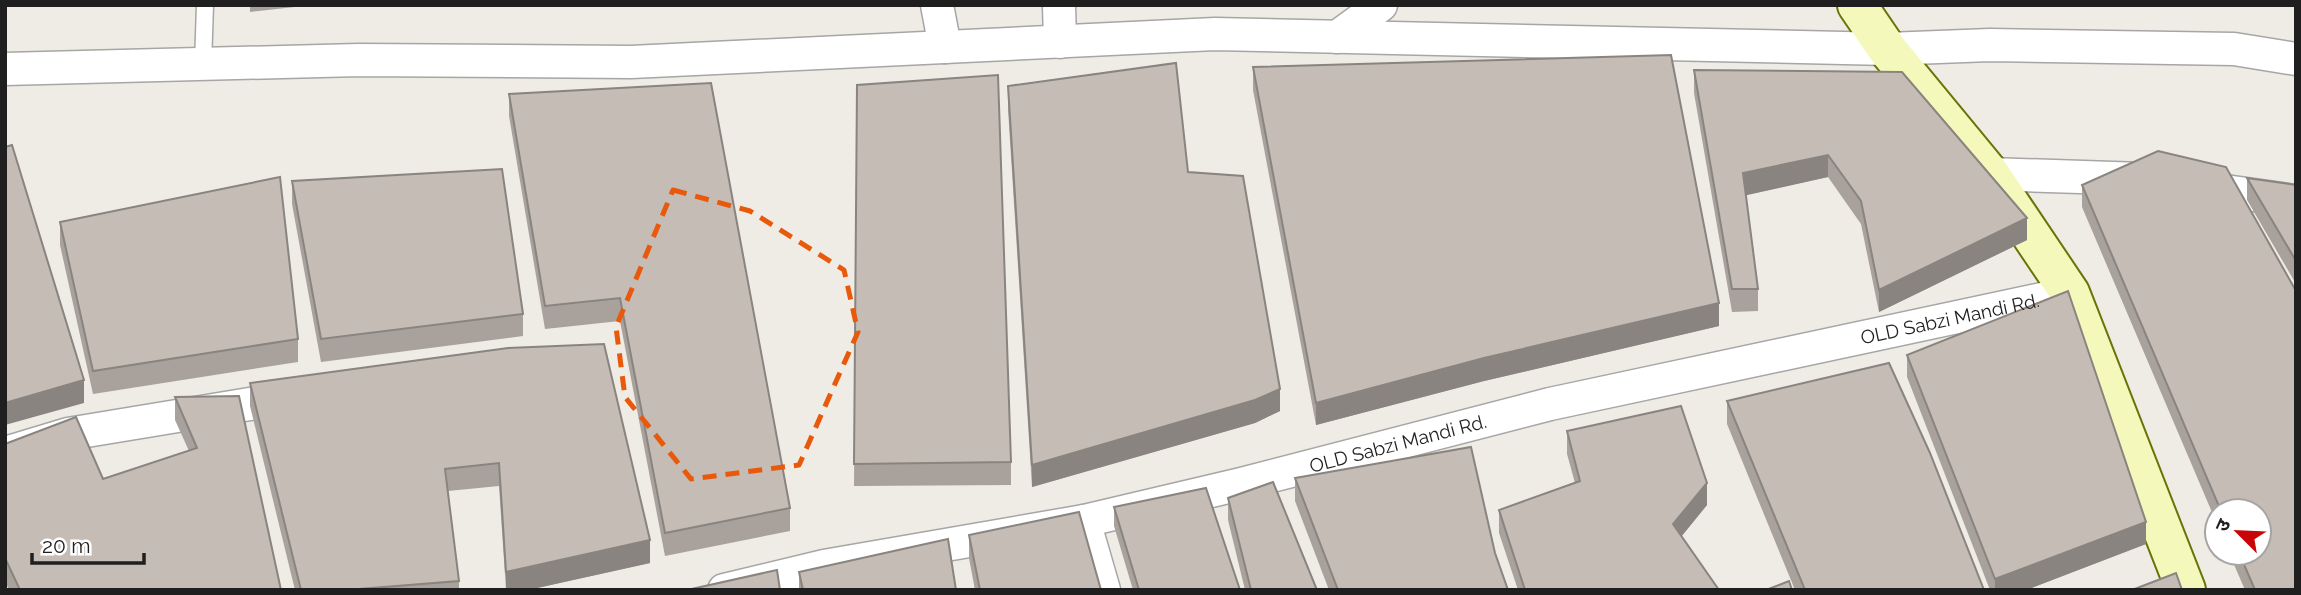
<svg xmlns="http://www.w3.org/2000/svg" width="2301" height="595" font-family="Raleway,'Noto Sans Devanagari',sans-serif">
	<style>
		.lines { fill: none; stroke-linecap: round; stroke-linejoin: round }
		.lane-casing { stroke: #a6a6a6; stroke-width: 19 }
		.street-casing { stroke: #a6a6a6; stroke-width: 35 }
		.secondary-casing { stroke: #697408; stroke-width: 42 }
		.lane { stroke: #fff; stroke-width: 16 }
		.street { stroke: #fff; stroke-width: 32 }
		.secondary { stroke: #f5f8bb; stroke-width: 38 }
		.wall { fill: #a9a29c }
		.shaded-wall { fill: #89847f }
		.building { fill: #c4bcb5; stroke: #89847f; stroke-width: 2 }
		.marked { fill: none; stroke: #e8590c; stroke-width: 5; stroke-dasharray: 14 9; stroke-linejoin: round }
		.labels { text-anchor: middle; stroke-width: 6; stroke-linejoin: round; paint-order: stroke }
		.street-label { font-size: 19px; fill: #1f1f1f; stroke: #fff }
	</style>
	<rect width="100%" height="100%" fill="#efece5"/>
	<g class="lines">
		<defs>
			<path id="lane" d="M203 64 205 5"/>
			<g id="street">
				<path d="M937 5 945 47"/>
				<path d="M1059 5 1060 42"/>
				<path d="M1337 37 1381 5"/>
				<path d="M5 69 359 60 631 62 1215 34 1887 49 1990 45 2234 49 2296 59"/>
				<path d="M1990 174 2143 179"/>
				<path d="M2197 187 2296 201"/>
				<path d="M5 453 68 434 292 397"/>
				<path d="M1084 521 1104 590"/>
				<path id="s1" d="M724 590 824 566 1084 521 1241 484 1550 404 2070 293"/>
			</g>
			<path id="secondary" d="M1857 5 1887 49 1990 174 2070 293 2186 590"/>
		</defs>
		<use href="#lane" class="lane-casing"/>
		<use href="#street" class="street-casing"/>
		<use href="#secondary" class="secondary-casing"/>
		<use href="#lane" class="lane"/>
		<use href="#street" class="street"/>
		<use href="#secondary" class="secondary"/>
	</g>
	<path class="wall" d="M250 5H313L250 12Z
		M1253 67 1719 326 1484 381 1316 425 1253 90Z
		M1694 70 2027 240 1879 312 1861 224 1828 177 1745 195 1758 289V311L1732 312 1694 93Z
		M857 85 1011 462V485L854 486Z
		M1008 86 1188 172 1280 411 1255 423 1032 487 1008 109Z
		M509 94 790 508V531L665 556 620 321 545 329 509 116Z
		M2158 151 2226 167 2296 291V590H2245L2229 553H2259V511H2217V524L2082 207V185Z
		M2247 178 2296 185V284L2247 200Z
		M292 181 523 314V336L321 362 292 204Z
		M60 222 298 339V362L93 394 60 245Z
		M508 348 650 563 528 590H506L499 486 448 491 459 581V590H295L250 406V383Z
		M1907 355 2146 544 2026 590H1990L1907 377Z
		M175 397 281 590H9L5 581V444L103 479 189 451 175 420Z
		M1727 401 1984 590H1795L1727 424Z
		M1567 431 1707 505 1681 536 1719 590H1518L1499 533V510L1575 483 1567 454Z
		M1295 478 1495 553 1508 590H1329L1295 501Z
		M1228 498 1317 590H1245L1228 520Z
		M1114 507 1240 590H1133L1114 526Z
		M969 535 1101 590H975L969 558Z
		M799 572 956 590H799Z"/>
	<path class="shaded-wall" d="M1828 155V177L1743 196V173Z
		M2027 218V240L1879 312V290Z
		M1719 303V326L1484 381 1316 425V403L1484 358Z
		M84 380V403L5 425V403Z
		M1280 389V411L1255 423 1032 487V465Z
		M1707 483V505L1673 547V524Z
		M2146 522V544L2026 590H1995V579Z
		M650 540V563L528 590H506V572Z"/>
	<path class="building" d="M1671 55 1719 303 1484 358 1316 403 1253 67Z
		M1176 63 1188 172 1243 176 1280 389 1255 400 1032 465 1008 86Z
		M1694 70 1902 72 2027 218 1879 290 1861 201 1828 155 1743 173 1758 289H1732Z
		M998 75 1011 462 854 464 857 85Z
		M711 83 790 508 665 533 620 298 545 306 509 94Z
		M12 145 84 380 5 403V147Z
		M2158 151 2226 167 2296 291V590H2255L2239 553H2259V511H2221L2082 185Z
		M502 169 523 314 321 339 292 181Z
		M280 177 298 339 93 371 60 222Z
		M2247 178 2296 185V261Z
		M2068 291 2146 522 1995 579 1907 355Z
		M604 344 650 540 506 572 499 463 445 469 459 581 346 590H301L250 383 508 348Z
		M1889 363 1930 453 1984 590H1805L1727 401Z
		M239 396 281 590H20L5 558V444L76 417 103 479 197 448 175 397Z
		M1681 406 1707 483 1673 524 1719 590H1525L1499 510 1580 481 1567 431Z
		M1471 447 1495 553 1508 590H1338L1295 478Z
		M1273 482 1317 590H1251L1228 498Z
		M1206 488 1240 590H1139L1114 507Z
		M1079 512 1101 590H980L969 535Z
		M948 539 956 590H803L799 572Z
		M777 570 780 590H687Z
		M2176 573 2182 590H2132Z
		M1789 581 1792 590H1766Z"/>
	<path class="marked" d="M673 190 750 211 844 270 858 332 799 465 691 479 625 397 616 327Z"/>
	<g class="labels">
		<g class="street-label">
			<text dy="7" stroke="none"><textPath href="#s1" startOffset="1256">OLD Sabzi Mandi Rd.</textPath></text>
			<text dy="7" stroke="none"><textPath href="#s1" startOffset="690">OLD Sabzi Mandi Rd.</textPath></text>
		</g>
	</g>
	<rect width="2301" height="595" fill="none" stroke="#1f1f1f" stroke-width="14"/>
	<g transform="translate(2238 532) rotate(294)"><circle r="33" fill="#ffffff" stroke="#a5a5a5" stroke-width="2"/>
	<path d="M0-5L12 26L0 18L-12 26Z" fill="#c80608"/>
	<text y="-10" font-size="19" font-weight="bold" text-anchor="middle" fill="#1f1f1f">उ</text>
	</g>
	<path d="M32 553v10h112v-10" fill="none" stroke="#1f1f1f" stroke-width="3.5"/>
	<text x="42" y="553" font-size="21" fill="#1f1f1f" stroke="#ffffff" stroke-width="5" paint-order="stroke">20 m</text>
</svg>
